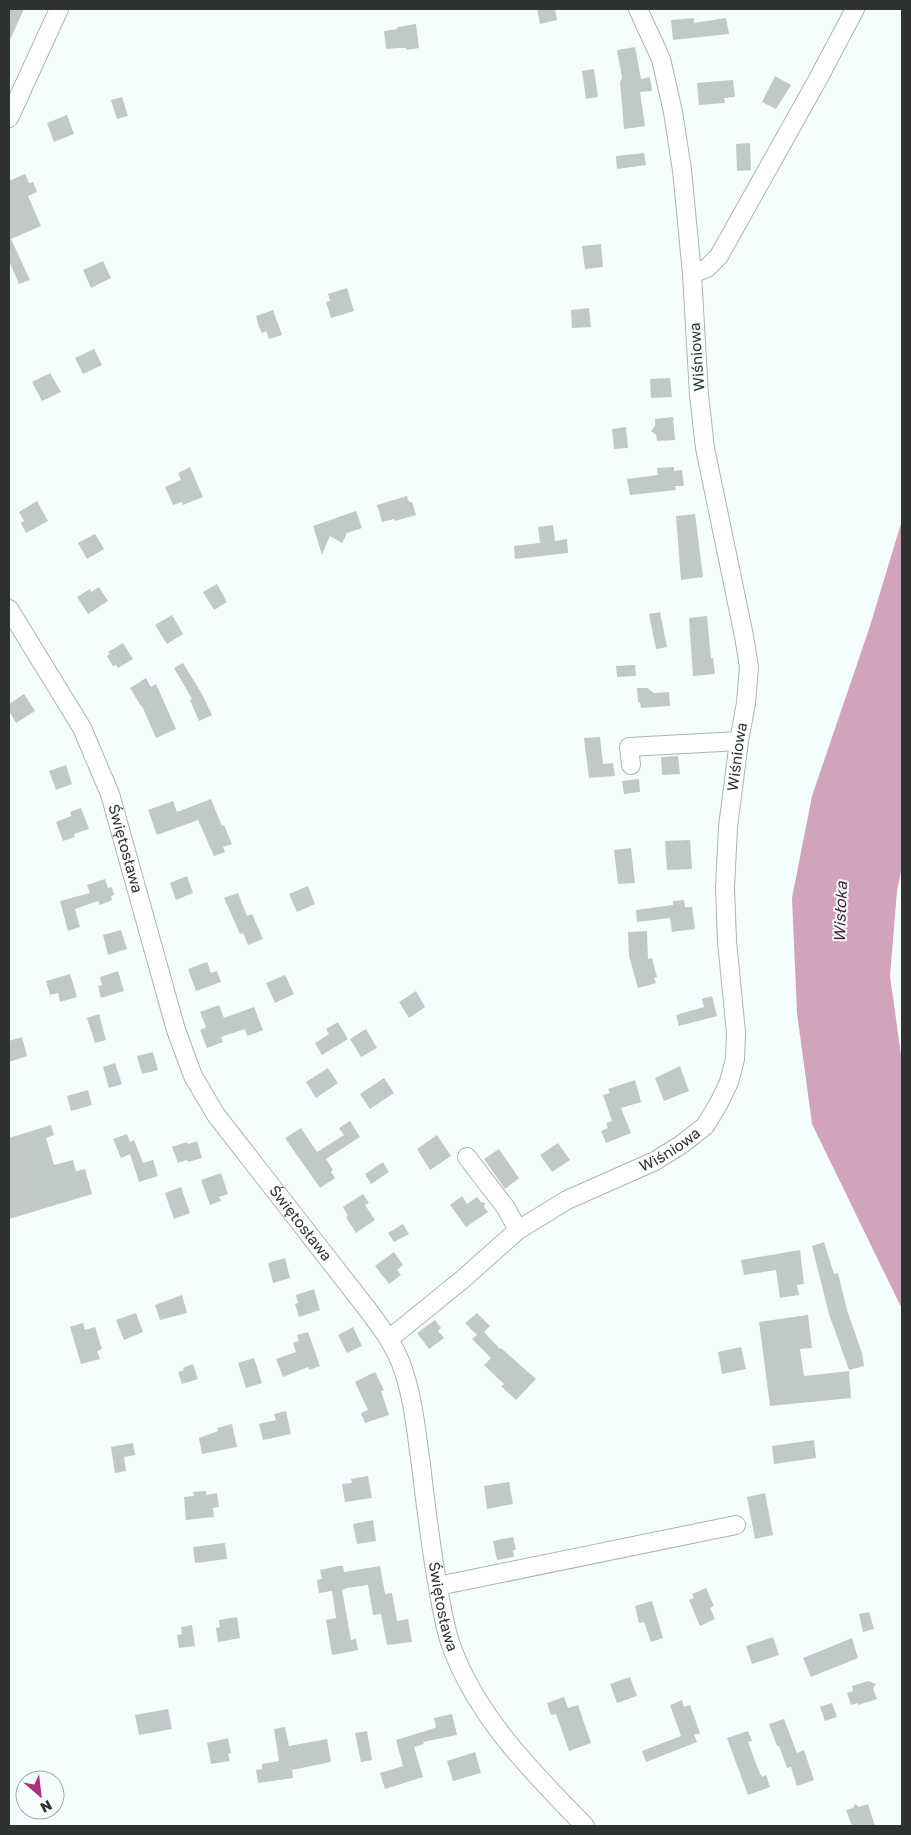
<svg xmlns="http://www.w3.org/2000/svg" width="911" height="1835" font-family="'Golos Text',sans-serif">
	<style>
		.water { fill: #d1a4bc }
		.building { fill: #c0c9c7 }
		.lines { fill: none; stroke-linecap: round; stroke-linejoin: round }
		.minor-casing { stroke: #abb4b2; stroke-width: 20 }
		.minor { stroke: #fff; stroke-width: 18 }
		.labels { text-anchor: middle; stroke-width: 4; stroke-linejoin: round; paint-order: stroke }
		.street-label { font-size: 15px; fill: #2e3231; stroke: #f4fefc }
		.water-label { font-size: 16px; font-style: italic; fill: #501a3b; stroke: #f4fefc }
	</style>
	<rect width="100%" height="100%" fill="#f4fefc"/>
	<path class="water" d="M902 520V867L897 891 890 976 902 1062V1309L812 1124 797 1013 792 898 812 796 870 626Z"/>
	<path class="building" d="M9 9H24L9 42Z
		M537 9H555L557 20 540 24Z
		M694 18V23L726 18 729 34 673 40 671 20Z
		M416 24 419 48 407 50 406 48H399L386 49 384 31 397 29V27Z
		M635 47 641 79 650 77 652 91 640 92 645 126 624 129 620 82 622 78 617 50Z
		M594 69 598 97 586 99 582 71Z
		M775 76 791 85 776 109 762 102Z
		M733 80 735 97 724 98 725 103 699 105 697 83Z
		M122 97 128 116 117 119 111 100Z
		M67 115 74 134 54 142 47 123Z
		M750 143 751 170 737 171 736 144Z
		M644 153 646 165 617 169 616 156Z
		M25 174 29 183 33 182 37 192 28 196 41 226 11 239 30 280 19 284 9 261V181Z
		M601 244 603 267 585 269 582 246Z
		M103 261 111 278 91 288 83 270Z
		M347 288 354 311 331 318 326 302 330 301 328 294Z
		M589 308 591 327 572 328 571 310Z
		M273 310 282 335 269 339 266 331 262 333 259 327 256 316Z
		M94 349 102 365 83 374 75 358Z
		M50 373 61 392 42 401 32 382Z
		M670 378 672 397 651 398 650 379Z
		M673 417 675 440 657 441 656 435 651 431 655 426V419Z
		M626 427 628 448 614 449 612 429Z
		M190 467 203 497 183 505 182 502 173 505 165 487 181 480 178 473Z
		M674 467V471L682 470 684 486H675L676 490 630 495 627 479 658 475 657 468Z
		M407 496 409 502H412L416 515 395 521 394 519 382 522 377 505Z
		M37 501 48 521 26 533 21 523 24 521 19 512Z
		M356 511 362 528 347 533 342 543 330 536 322 555 313 526Z
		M695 514 703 577 681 580 676 516Z
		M553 525 555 541 567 539 568 553 515 559 514 546 540 543 538 527Z
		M95 534 104 549 87 559 78 543Z
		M217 584 227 602 214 610 203 592Z
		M99 587 108 601 88 614 77 597 90 589 91 592Z
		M660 612 667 647 656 649 649 614Z
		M172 615 183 634 167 644 155 625Z
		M707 616 711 658H713L715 674 693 676 689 618Z
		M123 643 133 659 118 668 116 665 113 666 107 656 110 654 108 652Z
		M183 663 202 694 212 715 199 721 190 700 192 699 174 668Z
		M635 665 636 676 617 677 616 666Z
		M146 678 151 687 156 684 176 729 156 738 142 706H141L130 688Z
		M637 688H647L654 693 669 692 670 706 641 708 640 702H638Z
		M24 694 35 711 16 723 9 711V704Z
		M600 737 603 764 613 763 615 776 589 778 584 738Z
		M678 756 680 774 662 775 661 757Z
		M66 765 72 784 56 790 49 771Z
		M639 779 640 792 624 794 622 781Z
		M211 799 222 826 224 825 232 844 223 847 225 852 214 856 198 820 157 835 148 810 173 801 177 812Z
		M81 808 89 829 74 834 75 837 63 841 56 822 71 816 70 812Z
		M690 840 692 869 667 870 665 841Z
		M631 848 635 883 618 884 614 850Z
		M187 876 193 893 176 900 170 883Z
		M105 879 108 888 112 887 114 895 111 896 112 900 100 905 98 901 75 909 80 927 68 931 60 901 90 893 87 885Z
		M308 886 315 904 297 912 289 894Z
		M238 893 247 916 252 914 263 939 248 945 243 933 240 934 224 898Z
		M684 900 685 907H692L695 929 672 932 670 918 637 922 636 910 673 905V901Z
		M121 930 127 949 108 955 103 935Z
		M647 931 648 959 652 958 657 977 654 978 656 983 638 988 629 956 628 932Z
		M207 962 211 973 217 971 221 982 196 991 188 969Z
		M118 971 124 991 101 998 98 986 102 985 100 977Z
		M70 974 77 997 60 1002 58 993 50 995 46 981Z
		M285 975 294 994 275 1003 266 983Z
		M416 991 425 1007 409 1018 399 1002Z
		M712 996 717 1016 679 1026 676 1015 704 1007 702 999Z
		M219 1005 224 1018 254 1007 263 1030 247 1036 245 1029 221 1037 223 1042 207 1048 200 1030 206 1027 200 1012Z
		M99 1014 106 1040 95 1043 87 1018Z
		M338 1022 348 1039 322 1055 315 1043 329 1034 326 1029Z
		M366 1029 377 1048 361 1057 350 1039Z
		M22 1037 27 1056 9 1062V1041Z
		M153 1052 158 1070 142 1074 137 1056Z
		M115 1063 122 1084 109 1088 103 1067Z
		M680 1066 689 1091 664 1101 655 1078Z
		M328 1068 338 1083 316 1098 306 1082Z
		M384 1078 394 1093 370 1109 360 1094Z
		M635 1080 641 1102 621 1108 631 1133 606 1143 601 1131 608 1128 606 1123 612 1121 603 1095 610 1093 608 1089Z
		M88 1090 92 1105 71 1111 67 1096Z
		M350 1121 360 1137 326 1159 333 1170 331 1172 335 1178 320 1188 285 1138 301 1128 317 1152 344 1135 339 1128Z
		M51 1125 54 1135 46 1138 54 1165 73 1160 76 1171 85 1169 92 1194 9 1219V1138Z
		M127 1134 130 1142 134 1140 143 1163 153 1160 158 1176 139 1182 130 1154 121 1158 113 1139Z
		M437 1135 451 1156 430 1170 417 1149Z
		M197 1141 202 1158 188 1162 187 1160 178 1163 172 1147 187 1142 188 1144Z
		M558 1143 570 1160 552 1172 540 1155Z
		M499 1149 519 1178 505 1189 484 1159Z
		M383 1162 389 1172 371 1184 365 1174Z
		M221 1173 228 1194 219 1197 221 1201 210 1205 201 1180Z
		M181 1187 190 1213 174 1219 165 1193Z
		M363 1194 369 1203 365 1205 375 1220 356 1233 346 1217 348 1216 343 1207Z
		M462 1196 467 1204 477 1197 481 1202 485 1203 484 1207 488 1212 466 1227 450 1205Z
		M403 1224 409 1234 394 1242 388 1233Z
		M824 1242 834 1274 838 1273 847 1310 862 1353 864 1366 849 1370 829 1314 812 1246Z
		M800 1250 804 1284 797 1285 799 1295 780 1298 776 1270 744 1275 741 1260Z
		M394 1252 403 1265 397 1270 401 1275 389 1284 375 1266Z
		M285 1258 290 1278 273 1283 268 1263Z
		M314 1289 320 1310 299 1317 295 1304 298 1303 296 1295Z
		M182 1295 187 1313 160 1320 155 1305Z
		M136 1313 143 1332 124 1340 116 1320Z
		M477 1313 490 1326 484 1332 500 1349 501 1348 536 1379 516 1400 501 1386 504 1384 484 1365 491 1358 472 1339 477 1335 465 1323Z
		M808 1315 812 1348 800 1349 804 1376 849 1371 851 1398 770 1406 759 1322Z
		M435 1320 441 1328 438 1331 444 1338 429 1349 417 1333Z
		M83 1323 85 1330 95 1327 102 1349 97 1351 100 1359 81 1364 70 1327Z
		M353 1327 362 1346 347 1353 338 1335Z
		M308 1332 320 1366 309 1370 308 1367 283 1377 276 1359 296 1352 293 1343 299 1341 297 1335Z
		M741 1347 746 1369 722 1374 718 1352Z
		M254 1358 262 1383 246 1388 238 1363Z
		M193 1364 198 1379 182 1384 178 1372 184 1370 183 1368Z
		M375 1372 384 1390 381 1391 389 1415 365 1423 361 1413 368 1410 355 1382Z
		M286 1411 291 1434 263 1440 259 1424 276 1420 274 1414Z
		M232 1424 237 1447 202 1454 199 1438 218 1431 217 1428Z
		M814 1440 816 1458 774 1464 772 1446Z
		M133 1443 135 1455 124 1457 126 1471 115 1473 111 1447Z
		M368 1476 372 1498 345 1502 342 1484 352 1483 351 1479Z
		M509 1482 513 1504 487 1509 484 1486Z
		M206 1491V1495L217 1493 219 1507 213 1508 214 1517 186 1520 184 1497 194 1496 193 1492Z
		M765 1493 773 1535 755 1539 747 1497Z
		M373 1520 376 1541 357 1544 353 1524Z
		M513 1537 516 1550H513L514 1557 497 1560 493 1541Z
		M225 1543 227 1559 195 1563 193 1547Z
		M338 1566H343L344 1572 380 1566 385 1594 392 1593 397 1621 408 1619 412 1642 387 1645 381 1614 373 1615 368 1585 347 1588 342 1590 351 1640 356 1639 358 1650 332 1655 326 1620 336 1618 332 1591 319 1593 317 1580 322 1579 320 1570Z
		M706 1588 714 1606 710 1608 715 1619 700 1626 689 1600 694 1598 692 1594Z
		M652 1601 663 1638 651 1642 644 1622 639 1623 635 1606Z
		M869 1612 874 1629 863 1632 859 1614Z
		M237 1617 240 1638 218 1642 216 1628 220 1627 219 1620Z
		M192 1625 195 1646 179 1648 177 1635 182 1634 181 1627Z
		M773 1637 779 1655 752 1664 746 1646Z
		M852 1638 858 1658 811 1677 803 1658Z
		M630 1677 637 1696 617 1703 610 1684Z
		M868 1681 876 1684 873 1689 877 1699 858 1705V1703L851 1705 847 1693 853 1691 852 1686Z
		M564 1697 568 1708 578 1705 591 1743 569 1751 556 1714 551 1715 547 1703Z
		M682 1700 684 1707 690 1705 700 1733 694 1735 697 1742 646 1762 642 1751 681 1736 670 1705Z
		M832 1703 837 1717 825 1721 820 1707Z
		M168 1709 172 1729 139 1735 135 1715Z
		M452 1714 457 1735 423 1742 424 1744 414 1747 423 1777 385 1789 380 1773 403 1766 396 1740 432 1729 436 1727 434 1718Z
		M784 1719 797 1753 804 1750 814 1780 797 1786 791 1767 787 1768 779 1746H777L769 1724Z
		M285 1727 289 1746 327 1739 331 1762 292 1770 293 1778 258 1783 256 1770 262 1769V1764L279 1761 274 1729Z
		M367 1731 372 1760 361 1762 355 1733Z
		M748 1731 752 1741 748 1742 758 1769 762 1777 766 1775 770 1787 748 1795 727 1738Z
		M228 1738 231 1753 228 1754 230 1761 211 1764 207 1743Z
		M475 1752 481 1773 453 1781 447 1761Z
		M855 1804 859 1807 868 1804 875 1826H852L846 1810 853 1808Z"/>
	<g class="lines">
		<defs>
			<g id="minor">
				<path d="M9 118 59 9"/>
				<path d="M692 274 707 268 719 256 818 79 855 9"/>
				<path id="s1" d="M9 609 82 728 110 794 176 1030 193 1076 216 1115 368 1310C380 1326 392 1342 400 1361 413 1394 416 1430 421 1465 426 1508 431 1550 439 1593 442 1610 445 1628 451 1645 476 1716 533 1773 585 1826"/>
				<path d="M631 765 629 747 739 741"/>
				<path d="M467 1157 506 1208 518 1230"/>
				<path id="s2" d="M389 1339 463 1279 518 1230 567 1200 655 1161 682 1144 705 1126 719 1103 729 1082 735 1059 736 1033 727 941 725 888 728 827 739 741 746 703 749 667 744 636 705 448 699 395 692 274 682 170 673 112 661 59 638 9"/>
				<path d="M438 1586 736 1525"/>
			</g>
		</defs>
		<use href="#minor" class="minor-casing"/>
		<use href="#minor" class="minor"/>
	</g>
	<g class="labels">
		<g class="street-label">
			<text transform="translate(697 357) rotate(-94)" y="5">Wiśniowa</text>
			<text dy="5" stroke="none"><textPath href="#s2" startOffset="761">Wiśniowa</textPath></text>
			<text dy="5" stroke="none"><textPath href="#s1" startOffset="268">Świętosława</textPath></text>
			<text dy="5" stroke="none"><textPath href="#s2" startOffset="341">Wiśniowa</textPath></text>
			<text dy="5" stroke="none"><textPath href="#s1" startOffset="688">Świętosława</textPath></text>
			<text dy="5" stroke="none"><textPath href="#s1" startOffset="1108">Świętosława</textPath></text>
		</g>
		<g class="water-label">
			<text transform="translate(840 912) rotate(-88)" y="6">Wisłoka</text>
		</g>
	</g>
	<rect width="911" height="1835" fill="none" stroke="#2e3231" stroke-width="20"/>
	<g transform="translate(40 1795) rotate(152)"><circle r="24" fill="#f4fefc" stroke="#a5acab"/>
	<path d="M0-4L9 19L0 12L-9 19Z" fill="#ad3080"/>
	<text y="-8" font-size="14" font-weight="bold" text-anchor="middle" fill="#2e3231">N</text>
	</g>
</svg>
